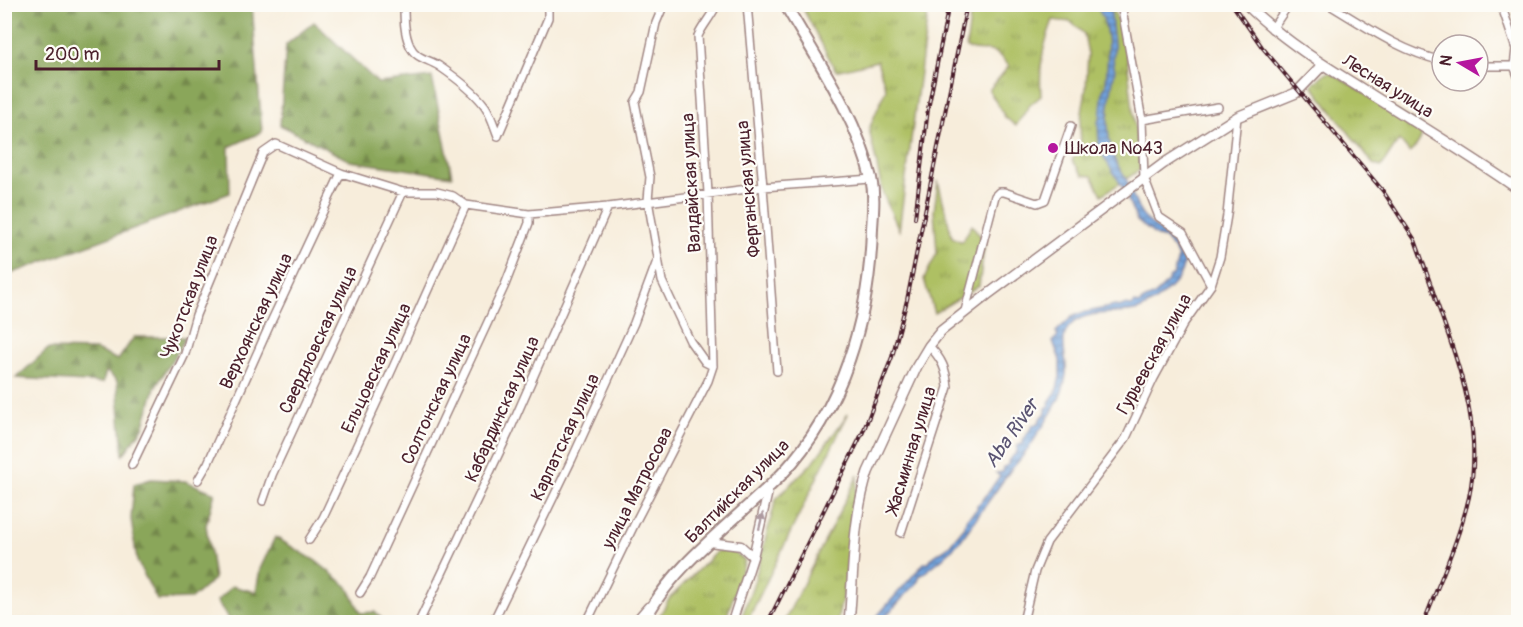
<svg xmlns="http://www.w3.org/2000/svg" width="1523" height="627" font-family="Pangolin,sans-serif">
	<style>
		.grass { fill: url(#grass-tufts); stroke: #7c7048; stroke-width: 1.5 }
		.forest { fill: url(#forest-firs); stroke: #6a6242; stroke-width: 1.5 }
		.water { fill: url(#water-rules); stroke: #5e6184; stroke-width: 1.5 }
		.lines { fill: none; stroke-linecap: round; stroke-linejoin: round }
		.minor-casing { stroke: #a08683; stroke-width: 10 }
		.tertiary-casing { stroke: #a08683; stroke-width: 11 }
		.secondary-casing { stroke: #a08683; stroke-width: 12 }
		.primary-casing { stroke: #a08683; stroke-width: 14 }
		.minor { stroke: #fff; stroke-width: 7 }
		.tertiary { stroke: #fff; stroke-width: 8 }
		.secondary { stroke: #fff; stroke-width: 9 }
		.primary { stroke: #fff; stroke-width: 10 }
		.rail-casing { stroke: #4a1f2b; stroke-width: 4 }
		.rail { stroke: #fdfcf7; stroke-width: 1.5; stroke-dasharray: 4.5; stroke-linecap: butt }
		.oneway { fill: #ae9aa0 }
		.poi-dot { fill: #b5179e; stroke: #fdfcf7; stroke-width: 2 }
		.labels { text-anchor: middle; stroke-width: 4.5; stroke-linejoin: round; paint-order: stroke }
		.street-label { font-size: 18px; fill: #4a1f2b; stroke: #fdfcf7 }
		.poi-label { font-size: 18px; fill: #4a1f2b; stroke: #fdfcf7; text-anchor: start }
		.water-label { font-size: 20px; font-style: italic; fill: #5a5472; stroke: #fdfcf7 }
	</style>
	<defs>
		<pattern id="grass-tufts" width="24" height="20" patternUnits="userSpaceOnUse" patternTransform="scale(1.5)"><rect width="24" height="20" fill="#aec064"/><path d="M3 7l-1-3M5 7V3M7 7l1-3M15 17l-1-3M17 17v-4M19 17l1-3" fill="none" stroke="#909b53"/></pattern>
		<pattern id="forest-firs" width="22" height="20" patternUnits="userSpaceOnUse" patternTransform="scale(1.5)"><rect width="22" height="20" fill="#8aa65a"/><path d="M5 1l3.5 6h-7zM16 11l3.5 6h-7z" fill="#73874b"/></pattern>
		<pattern id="water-rules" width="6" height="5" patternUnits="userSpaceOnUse" patternTransform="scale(1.5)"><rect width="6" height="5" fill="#71a3dc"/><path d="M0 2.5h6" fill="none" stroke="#5f84b3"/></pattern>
	</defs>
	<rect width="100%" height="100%" fill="#fdfcf7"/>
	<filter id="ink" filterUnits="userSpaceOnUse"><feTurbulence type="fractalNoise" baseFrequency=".0167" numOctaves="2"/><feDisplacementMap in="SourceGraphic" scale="12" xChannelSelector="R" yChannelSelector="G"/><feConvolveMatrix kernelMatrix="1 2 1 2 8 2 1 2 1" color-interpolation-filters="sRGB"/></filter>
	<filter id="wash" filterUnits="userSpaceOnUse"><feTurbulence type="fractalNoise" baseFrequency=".008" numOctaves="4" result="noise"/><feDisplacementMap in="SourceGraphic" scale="24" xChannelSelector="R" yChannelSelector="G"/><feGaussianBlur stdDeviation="1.35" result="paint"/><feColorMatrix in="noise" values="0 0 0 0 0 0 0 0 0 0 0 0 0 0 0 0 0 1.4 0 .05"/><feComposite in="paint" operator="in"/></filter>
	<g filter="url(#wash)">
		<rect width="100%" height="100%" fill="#f7eddb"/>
		<path class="grass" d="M801 5H929L899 230 883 194 869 129 886 89 877 61 836 71Z
			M972 5H1112L1125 41 1140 170 1102 195 1092 176 1083 175 1072 160 1081 147 1080 125 1086 89 1088 54 1084 34 1071 22 1053 20C1042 49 1039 65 1041 96L1029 106 1016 126 1005 117 989 90 1009 66C989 41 988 56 966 48Z
			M1330 72 1422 126C1424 138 1417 145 1410 153L1399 140 1381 167 1373 164 1312 85 1323 75Z
			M938 181 952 237 962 242 972 225 985 242 979 286 934 313 924 279 937 253 934 211Z
			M848 414 747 622H740L755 579 776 499 814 461Z
			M858 475 844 590 837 622H784Z
			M717 551H733L745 561 725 622H656L669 599Z"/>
		<path class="forest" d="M5 4 252 5 262 132 229 147 230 193 5 276Z
			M314 22 378 83 432 77 452 176 350 161 280 125 286 45Z
			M134 337H186L155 388 143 428 123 455 117 381 106 371 103 383 16 378 48 349 96 350 118 360Z
			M151 479 185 481 215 493 206 525 214 579 191 599 157 600 137 561 131 519 134 484Z
			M275 537 316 561 348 587 361 613 375 612 385 622H230L217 601 232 586 256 592 260 569Z"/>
		<path class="water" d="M1095 5H1105L1111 10C1111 22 1113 33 1114 44 1115 53 1111 60 1115 69 1110 98 1103 125 1113 155 1116 165 1123 173 1128 183 1132 192 1135 203 1140 212 1151 232 1188 238 1183 266 1181 276 1176 282 1169 289 1161 297 1150 306 1139 310 1119 316 1090 309 1073 323 1056 336 1068 357 1066 374 1064 395 1052 411 1042 428L1038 432C1037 438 1018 463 1012 468L961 540 943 558 919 577 918 582 880 622H872L924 563H929L930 559 949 546 965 526 966 519 977 509V505C986 499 992 485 1000 476L996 473 1003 472 1004 467 1009 464 1008 461 1017 452V446L1024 443 1023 440 1033 425 1039 423 1040 419 1046 413V408L1050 405 1049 402 1056 392 1060 377V360L1053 341 1058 336 1056 332 1072 317 1081 313 1115 306 1119 307 1124 305 1132 306 1135 303 1139 304C1144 298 1147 299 1153 296 1158 292 1168 283 1170 277L1173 276 1178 258 1175 251 1165 239 1158 237 1137 221 1122 186 1103 156 1099 144 1098 121 1100 119 1103 90 1106 86C1107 60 1113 26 1095 5Z"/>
	</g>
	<g filter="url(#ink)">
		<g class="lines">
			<defs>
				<path id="minor" d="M404 4C404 18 404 33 410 46 416 59 428 59 439 66 455 77 474 91 485 106 491 115 494 126 498 136
					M664 4 656 23 641 92 635 102 650 177 648 200 662 281 690 341 705 362 713 366
					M747 4 763 187 777 371
					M1121 4 1142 120 1144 178 1159 217 1183 233 1211 285
					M1328 4C1365 26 1400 51 1442 61
					M1501 4 1516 49 1514 66
					M1272 29 1289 4
					M1478 66H1514L1518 76
					M1142 120 1218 107
					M498 136 548 18V4
					M965 311 995 196 999 192H1004L1037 203 1045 200 1071 126
					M132 465 185 354 196 315 263 153 276 144 341 173 403 192H437L453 196 466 205 529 214 608 207 763 187 871 179
					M198 480 208 463 271 322 341 173
					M263 501 272 475 403 192
					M901 533 948 387C946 369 942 359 929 346
					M309 540 323 518 390 374 466 205
					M360 593 370 577 505 285 529 223V214
					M419 622 509 432 608 207
					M493 622 572 459 634 323 657 261
					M587 622 636 521 708 381 713 366 708 193 698 36C703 25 713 14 717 4
					M1023 622 1035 571 1047 542 1126 438 1154 378 1184 323 1211 285 1220 257 1227 215 1237 117"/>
				<path id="tertiary" d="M709 542 741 546 753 557
					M635 622 648 607
					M732 622 753 557 769 487"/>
				<path id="secondary" d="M1246 4C1283 41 1328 68 1372 95 1421 126 1471 156 1518 189
					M849 622C854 573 852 520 868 472L917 366 929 346 941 331 987 295 1163 164 1237 117 1296 93 1323 65"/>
				<path id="primary" d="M644 622C670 566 738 519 782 474 843 409 870 316 872 228 873 212 875 195 871 178 856 115 817 60 785 4"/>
			</defs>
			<use href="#minor" class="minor-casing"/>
			<use href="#tertiary" class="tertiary-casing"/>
			<use href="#secondary" class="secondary-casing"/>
			<use href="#primary" class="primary-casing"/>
			<use href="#minor" class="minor"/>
			<use href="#tertiary" class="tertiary"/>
			<use href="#secondary" class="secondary"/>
			<use href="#primary" class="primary"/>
			<defs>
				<path id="rail" d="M1232 4 1262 47 1383 191 1415 240C1425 267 1434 295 1444 323 1464 379 1482 436 1469 497 1459 540 1439 582 1424 622
					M915 218 928 109 949 4
					M768 622 863 432 892 357 907 300 967 4"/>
			</defs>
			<use href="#rail" class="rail-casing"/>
			<use href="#rail" class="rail"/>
		</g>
		<defs><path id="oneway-solid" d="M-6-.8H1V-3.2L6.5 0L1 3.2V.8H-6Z" transform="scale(1.5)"/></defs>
		<use class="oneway" href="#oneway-solid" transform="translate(761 521) rotate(-77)"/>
	</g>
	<circle class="poi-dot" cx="1053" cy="148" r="6"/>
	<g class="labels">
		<g class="street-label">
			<text transform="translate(1388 86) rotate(32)" y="6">Лесная улица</text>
			<text transform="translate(691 183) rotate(-93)" y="6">Валдайская улица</text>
			<text transform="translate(748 189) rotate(-95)" y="6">Ферганская улица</text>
			<text transform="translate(189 297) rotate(-69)" y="6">Чукотская улица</text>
			<text transform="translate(256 321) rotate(-65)" y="6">Верхоянская улица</text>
			<text transform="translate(318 340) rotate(-65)" y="6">Свердловская улица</text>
			<text transform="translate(1154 354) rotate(-61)" y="6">Гурьевская улица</text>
			<text transform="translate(376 368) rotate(-65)" y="6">Ельцовская улица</text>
			<text transform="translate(436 399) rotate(-65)" y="6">Солтонская улица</text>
			<text transform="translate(502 409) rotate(-66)" y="6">Кабардинская улица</text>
			<text transform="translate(565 437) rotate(-65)" y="6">Карпатская улица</text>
			<text transform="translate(911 450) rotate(-73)" y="6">Жасминная улица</text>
			<text transform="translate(637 488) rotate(-63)" y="6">улица Матросова</text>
			<text transform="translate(737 491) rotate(-45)" y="6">Балтийская улица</text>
		</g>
		<g class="poi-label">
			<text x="1065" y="154">Школа №43</text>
		</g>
		<g class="water-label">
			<text transform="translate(1011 433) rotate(-55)" y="7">Aba River</text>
		</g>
	</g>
	<rect width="1523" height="627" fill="none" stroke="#fdfcf7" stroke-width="24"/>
	<g transform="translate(1460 63) rotate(280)"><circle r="28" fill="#fdfcf7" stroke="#b5a4a5" stroke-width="1.5"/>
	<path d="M0-4.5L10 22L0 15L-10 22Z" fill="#b5179e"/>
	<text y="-9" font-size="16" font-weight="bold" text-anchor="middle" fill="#4a1f2b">N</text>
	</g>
	<path d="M36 60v9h183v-9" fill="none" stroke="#4a1f2b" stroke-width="3"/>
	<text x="45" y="60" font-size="18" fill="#4a1f2b" stroke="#fdfcf7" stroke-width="4.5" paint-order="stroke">200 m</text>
</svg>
